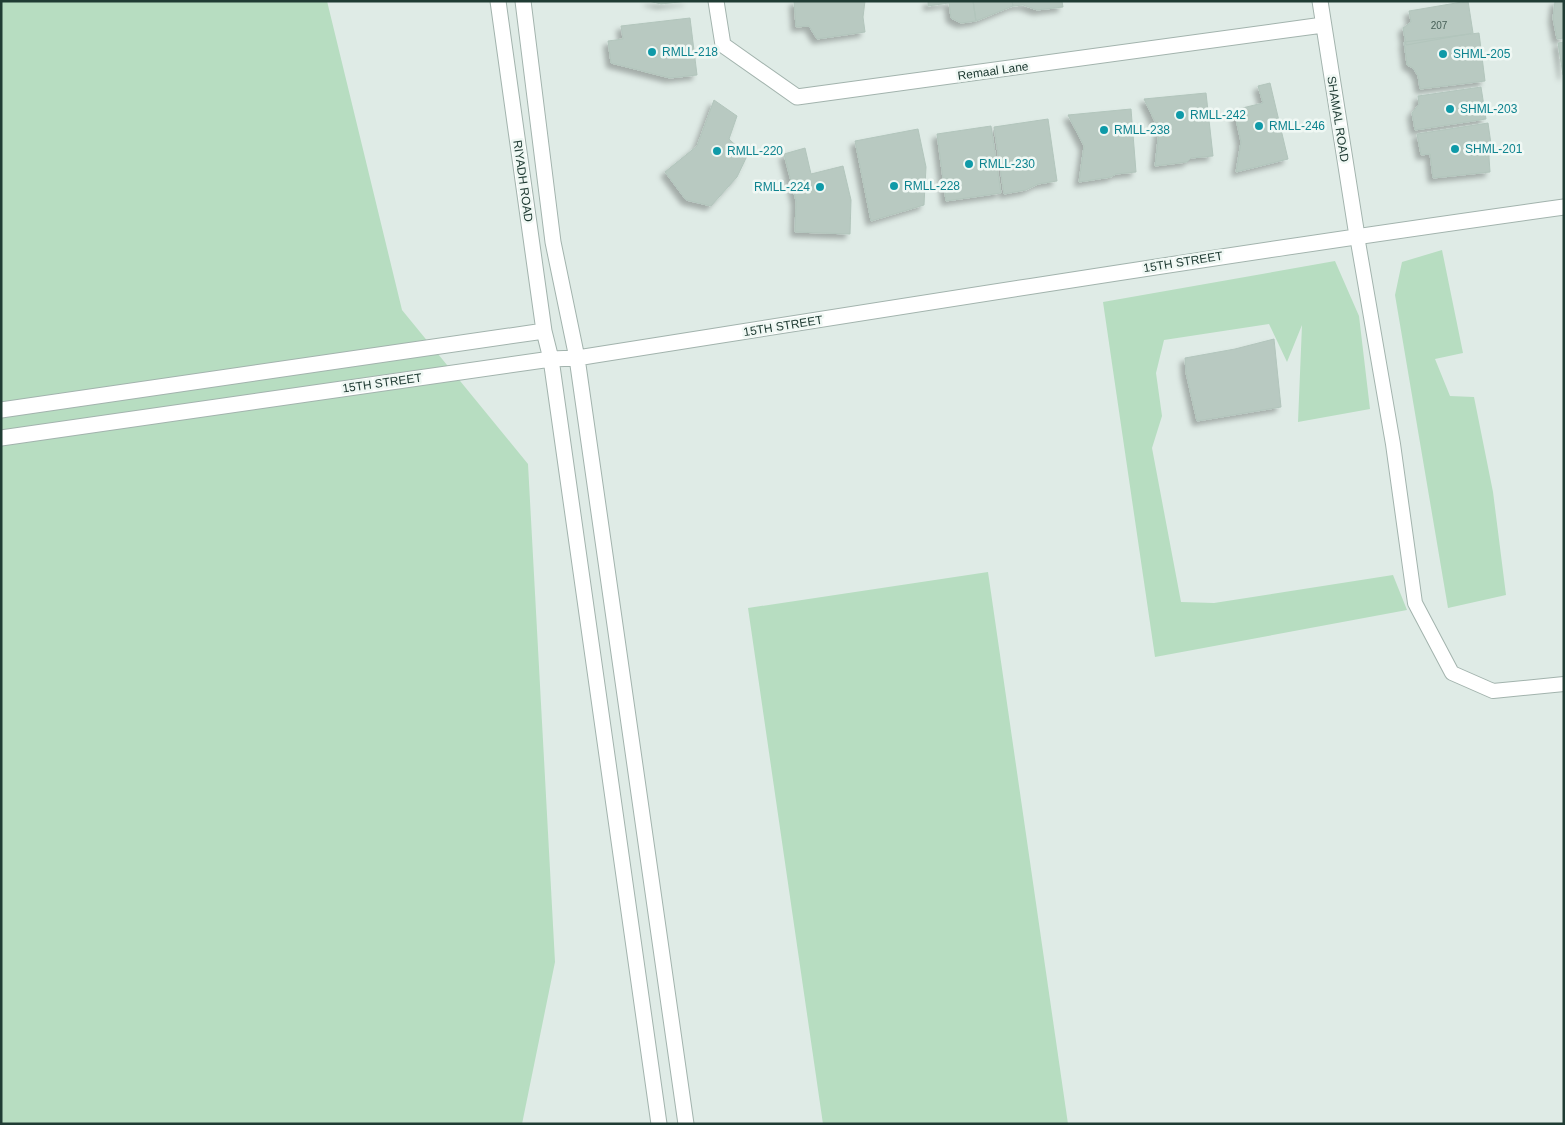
<svg xmlns="http://www.w3.org/2000/svg" width="1565" height="1125" font-family="Arial,sans-serif">
	<style>
		.green { fill: #b7ddc1 }
		.building { fill: #b8c9c1; stroke: #b2c5bc; filter: url(#shadow) }
		.lines { fill: none; stroke-linecap: round; stroke-linejoin: round }
		.service-casing { stroke: #a2b3ad; stroke-width: 16 }
		.minor-casing { stroke: #a2b3ad; stroke-width: 17 }
		.service { stroke: #fff; stroke-width: 14 }
		.minor { stroke: #fff; stroke-width: 15 }
		.culture-dot { fill: #0f9aa8; stroke: #f0f8f4; stroke-width: 2 }
		.labels { text-anchor: middle; stroke-width: 5; stroke-linejoin: round; paint-order: stroke }
		.number-label { font-size: 10px; fill: #465f57 }
		.culture-label { font-size: 12px; fill: #0d838f; stroke: #f0f8f4; text-anchor: start }
		.street-label { font-size: 12px; fill: #203c34; stroke: #f0f8f4 }
	</style>
	<defs>
		<filter id="shadow"><feDropShadow dx="-4.5" dy="4.5" stdDeviation="2.5" flood-color="#0004"/></filter>
	</defs>
	<rect width="100%" height="100%" fill="#dfebe6"/>
	<path class="green" d="M1 1H327L402 310 528 464 555 962 522 1124H1Z
		M1442 250 1463 353 1435 359 1450 396 1474 397 1493 492 1506 595 1448 608 1395 295 1402 262Z
		M1335 261 1359 316 1370 409 1298 422 1302 325 1287 362 1269 324 1164 340 1156 373 1162 416 1152 448 1181 602 1214 603 1393 575 1407 610 1155 657 1103 302Z
		M988 572 1068 1124H823L748 608Z"/>
	<path class="building" d="M648 1H688L661 4Z
		M794 1H865L863 17 865 32 817 39 809 26 796 27Z
		M928 1H973L976 21 961 23 951 18 949 3 928 6Z
		M973 1H1012L1013 6 976 21Z
		M1012 1H1062L1063 7 1037 10 1023 5 1013 6Z
		M1468 1 1473 33 1406 45 1403 28 1411 22 1409 11Z
		M1555 1H1564V38L1557 39 1553 18Z
		M690 18 697 75 670 78 611 63 608 41 623 39 621 26Z
		M1479 33 1485 81 1420 89 1418 76 1413 68 1407 65 1404 42Z
		M1564 42V75H1563L1558 43Z
		M1270 83 1288 159 1236 172 1241 142 1234 110 1263 103 1258 86Z
		M1481 87 1486 119 1415 130 1412 113 1419 104 1418 96Z
		M1206 93 1213 156 1191 158 1187 162 1155 166 1159 130 1144 99Z
		M714 100 737 116 729 139 747 156 737 177 711 206 686 200 665 172 697 146Z
		M1131 109 1136 172 1116 174 1111 177 1079 182 1084 146 1068 115Z
		M1048 119 1057 181 1038 184 1026 190 1004 194 994 127Z
		M1488 123 1491 144 1489 157 1490 172 1433 178 1430 154 1421 155 1417 134Z
		M991 126 1001 193 946 201 937 134Z
		M918 129 926 167 924 205 871 221 855 141Z
		M805 148 811 174 843 166 851 200 850 234 795 232 796 201 784 154Z
		M1274 339 1281 407 1197 421 1186 373 1185 358 1235 349Z"/>
	<g class="lines">
		<defs>
			<path id="service" d="M1357 236 1393 444 1415 603 1452 673 1493 691 1564 684"/>
			<path id="minor" d="M498 1 544 331 551 359 659 1124
				M523 1 553 242 577 358 686 1124
				M716 1 723 45 797 97 1323 25
				M1320 1 1357 236
				M1 410 544 331
				M1 438 551 359 577 358C906 306 1234 253 1564 207"/>
		</defs>
		<use href="#service" class="service-casing"/>
		<use href="#minor" class="minor-casing"/>
		<use href="#service" class="service"/>
		<use href="#minor" class="minor"/>
	</g>
	<g class="culture-dot">
		<circle cx="652" cy="52" r="5"/>
		<circle cx="1443" cy="54" r="5"/>
		<circle cx="1450" cy="109" r="5"/>
		<circle cx="1180" cy="115" r="5"/>
		<circle cx="1259" cy="126" r="5"/>
		<circle cx="1104" cy="130" r="5"/>
		<circle cx="1455" cy="149" r="5"/>
		<circle cx="717" cy="151" r="5"/>
		<circle cx="969" cy="164" r="5"/>
		<circle cx="894" cy="186" r="5"/>
		<circle cx="820" cy="187" r="5"/>
	</g>
	<g class="labels">
		<g class="number-label">
			<text x="1439" y="29">207</text>
		</g>
		<g class="culture-label">
			<text x="662" y="56">RMLL-218</text>
			<text x="1453" y="58">SHML-205</text>
			<text x="1460" y="113">SHML-203</text>
			<text x="1190" y="119">RMLL-242</text>
			<text x="1269" y="130">RMLL-246</text>
			<text x="1114" y="134">RMLL-238</text>
			<text x="1465" y="153">SHML-201</text>
			<text x="727" y="155">RMLL-220</text>
			<text x="979" y="168">RMLL-230</text>
			<text x="904" y="190">RMLL-228</text>
			<text x="810" y="191" text-anchor="end">RMLL-224</text>
		</g>
		<g class="street-label">
			<text transform="translate(993 71) rotate(-8)" y="4">Remaal Lane</text>
			<text transform="translate(1338 119) rotate(81)" y="4">SHAMAL ROAD</text>
			<text transform="translate(523 181) rotate(82)" y="4">RIYADH ROAD</text>
			<text transform="translate(1183 262) rotate(-9)" y="4">15TH STREET</text>
			<text transform="translate(783 326) rotate(-9)" y="4">15TH STREET</text>
			<text transform="translate(382 383) rotate(-8)" y="4">15TH STREET</text>
		</g>
	</g>
	<rect width="1565" height="1125" fill="none" stroke="#203c34" stroke-width="5"/>
</svg>
